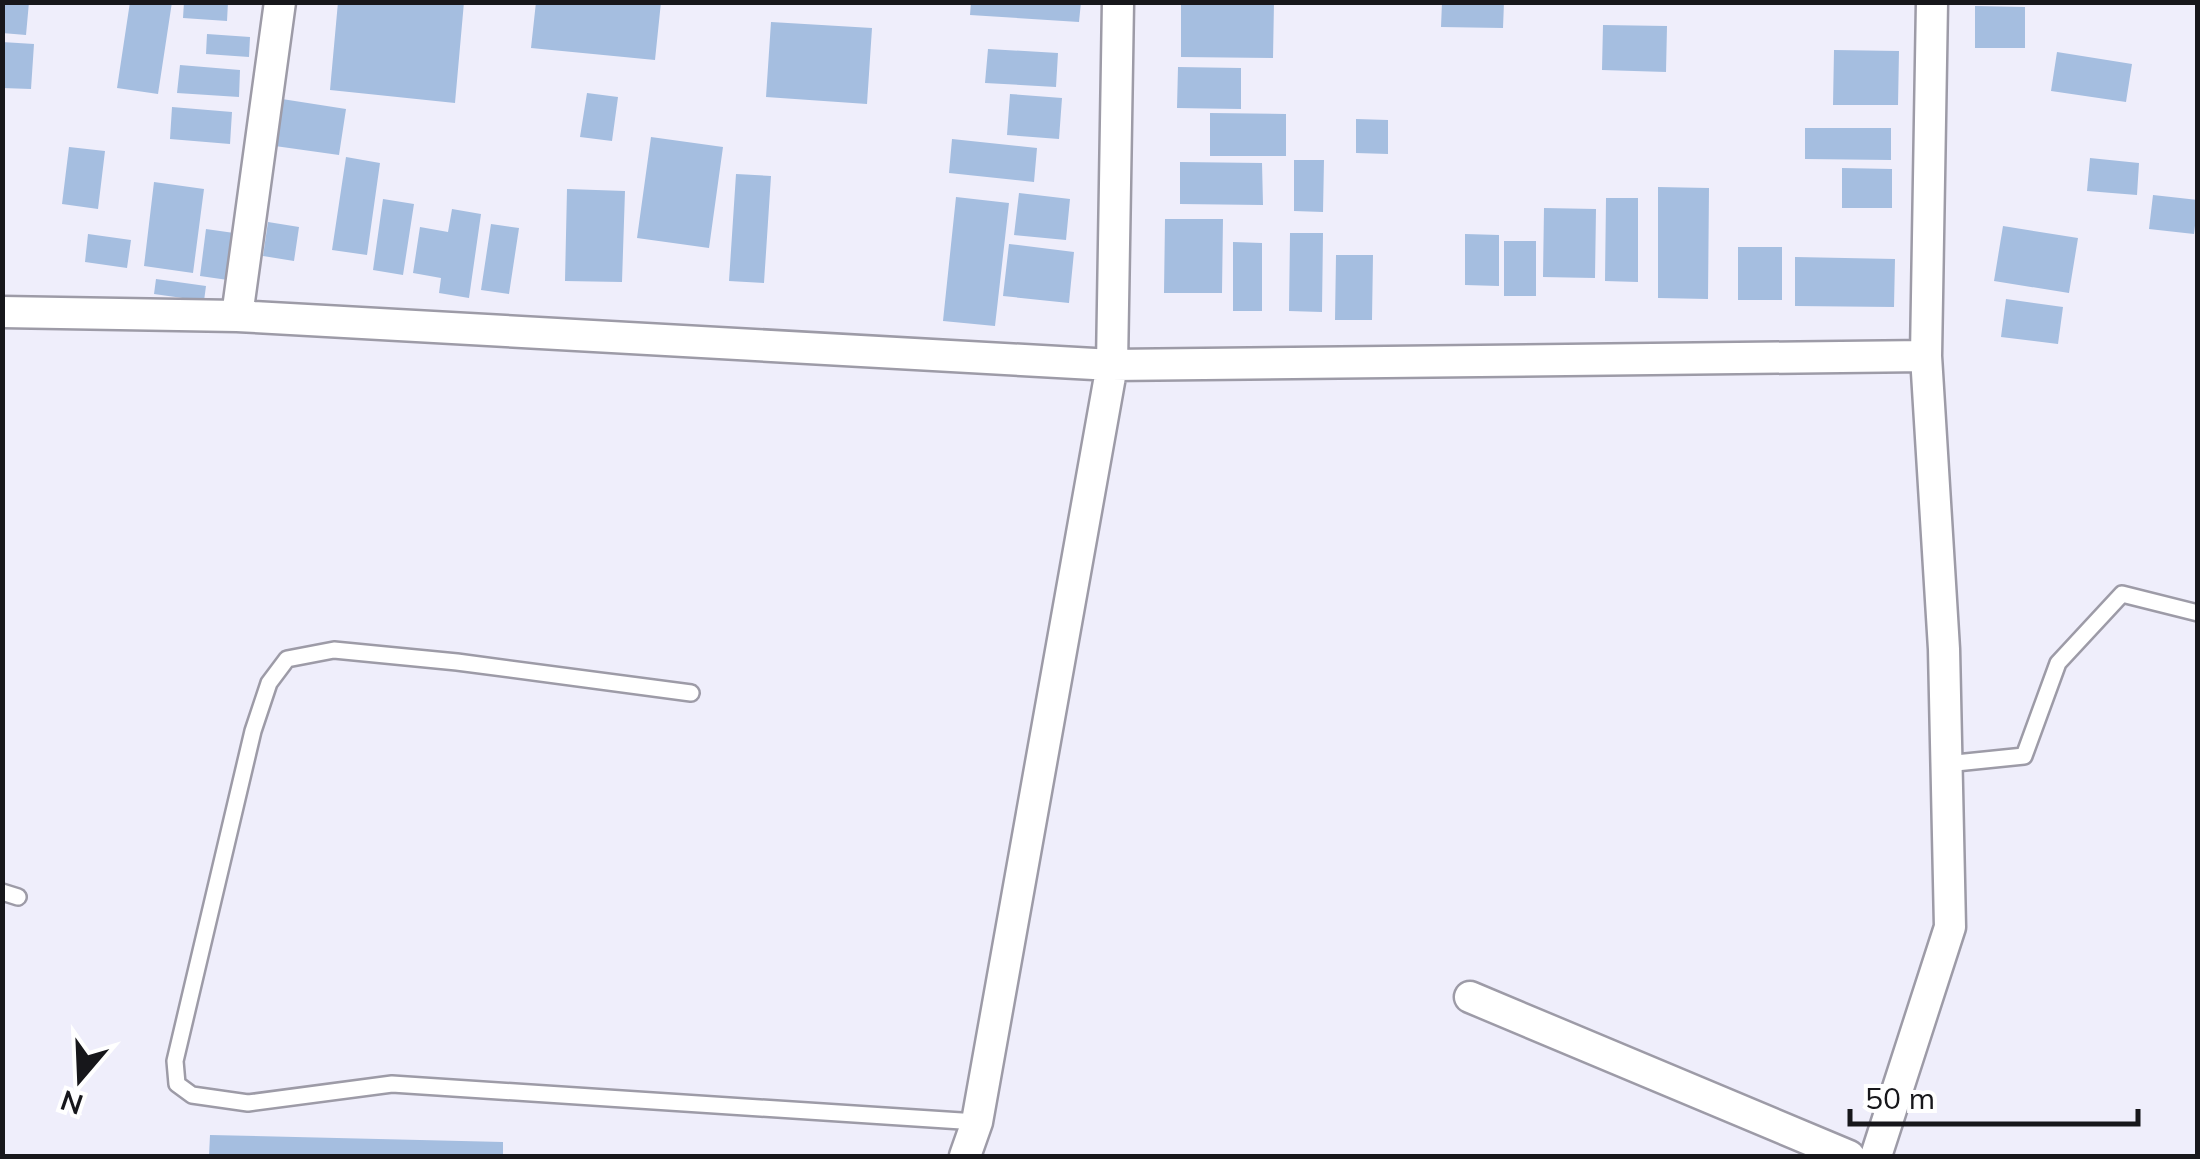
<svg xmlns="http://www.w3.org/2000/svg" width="2200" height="1159" font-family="Mulish,sans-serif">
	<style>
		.building { fill: #a5bee0 }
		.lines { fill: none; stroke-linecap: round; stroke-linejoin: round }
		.service-casing { stroke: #9d9ba7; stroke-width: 20 }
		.minor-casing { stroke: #9d9ba7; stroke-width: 35 }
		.service { stroke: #fff; stroke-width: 15 }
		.minor { stroke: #fff; stroke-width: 30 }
	</style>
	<rect width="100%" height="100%" fill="#efeefb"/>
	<path class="building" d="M2 2H29L26 35 2 33Z
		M130 2H172L158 94 117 88Z
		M184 2H228L227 21 183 18Z
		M338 2H464L455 103 330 90Z
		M536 2H661L655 60 531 48Z
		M971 2H1081L1079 22 970 15Z
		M1181 2H1274L1273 58 1181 57Z
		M1442 2H1504L1503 28 1441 27Z
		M1975 6 2025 7V48H1975Z
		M771 22 872 28 867 104 766 97Z
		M1603 25 1667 26 1666 72 1602 70Z
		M207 34 250 37 249 57 206 54Z
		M2 42 34 44 31 89 2 88Z
		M988 49 1058 53 1056 87 985 83Z
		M1834 50 1899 51 1898 105H1833Z
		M2057 52 2132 64 2126 102 2051 91Z
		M180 65 240 70 239 97 177 93Z
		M1178 67 1241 68V109L1177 108Z
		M587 93 618 97 612 141 580 137Z
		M1010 94 1062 98 1059 139 1007 135Z
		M282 99 346 109 339 155 275 146Z
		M172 107 232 112 230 144 170 139Z
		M1210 113 1286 114V156H1210Z
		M1356 119 1388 120V154L1356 153Z
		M1805 128H1891V160L1805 159Z
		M651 137 723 147 709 248 637 238Z
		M952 139 1037 148 1034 182 949 173Z
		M69 147 105 151 98 209 62 204Z
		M346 157 380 163 367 255 332 250Z
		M2090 158 2139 163 2137 195 2087 191Z
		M1294 160H1324L1323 212 1294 211Z
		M1180 162 1262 163 1263 205 1180 204Z
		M1842 168 1892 169V208H1842Z
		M736 174 771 176 764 283 729 281Z
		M154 182 204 189 193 273 144 266Z
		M1658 187 1709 188 1708 299 1658 298Z
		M567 189 625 191 622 282 565 281Z
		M1019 193 1070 199 1066 240 1014 235Z
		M2153 195 2198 200 2194 234 2149 229Z
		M956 197 1009 203 995 326 943 321Z
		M1606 198H1638V282L1605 281Z
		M383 199 414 204 403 275 373 270Z
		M1544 208 1596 209 1595 278 1543 277Z
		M452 209 481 214 469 298 439 293 441 278 413 273 420 227 448 232Z
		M1165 219H1223L1222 293H1164Z
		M268 222 299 227 294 261 263 256Z
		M491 224 519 228 509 294 481 290Z
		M2003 226 2078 238 2069 293 1994 281Z
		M206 229 234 233 228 280 200 276Z
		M1290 233H1323L1322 312 1289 311Z
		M88 234 131 240 127 268 85 262Z
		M1465 234 1499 235V286L1465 285Z
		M1504 241H1536V296H1504Z
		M1233 242 1262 243V311H1233Z
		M1009 244 1074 252 1069 303 1003 296Z
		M1738 247H1782V300H1738Z
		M1336 255H1373L1372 320H1335Z
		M1795 257 1895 259 1894 307 1795 306Z
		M156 279 206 286 204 301 154 294Z
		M2006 299 2063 307 2058 344 2001 337Z
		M210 1135 503 1142V1156H209Z"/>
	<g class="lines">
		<defs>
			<path id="service" d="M691 693 457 662 334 650 287 659 269 683 253 731 175 1061 177 1084 192 1095 248 1103 392 1084 977 1122
				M1946 764 2024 756 2058 663 2122 594 2198 613
				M2 892 18 897"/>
			<path id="minor" d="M2 312 237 316 1112 365 1926 356
				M237 316 280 2
				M1470 997 1849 1156
				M965 1156 977 1122 1112 365 1118 2
				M1876 1156 1950 927 1944 649 1926 356 1932 2"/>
		</defs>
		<use href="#service" class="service-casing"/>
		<use href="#minor" class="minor-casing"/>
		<use href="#service" class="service"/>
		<use href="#minor" class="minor"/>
	</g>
	<rect width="2200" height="1159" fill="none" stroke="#17171b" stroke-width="10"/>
	<g transform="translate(80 1079) rotate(199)" stroke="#ffffff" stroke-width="8" paint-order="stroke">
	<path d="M0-8L18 38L0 25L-18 38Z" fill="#17171b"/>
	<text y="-15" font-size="28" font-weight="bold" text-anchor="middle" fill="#17171b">N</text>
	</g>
	<path d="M1850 1109v15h288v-15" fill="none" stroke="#17171b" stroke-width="5"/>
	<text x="1865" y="1109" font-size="30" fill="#17171b" stroke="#ffffff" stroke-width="8" paint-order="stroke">50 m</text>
</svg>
